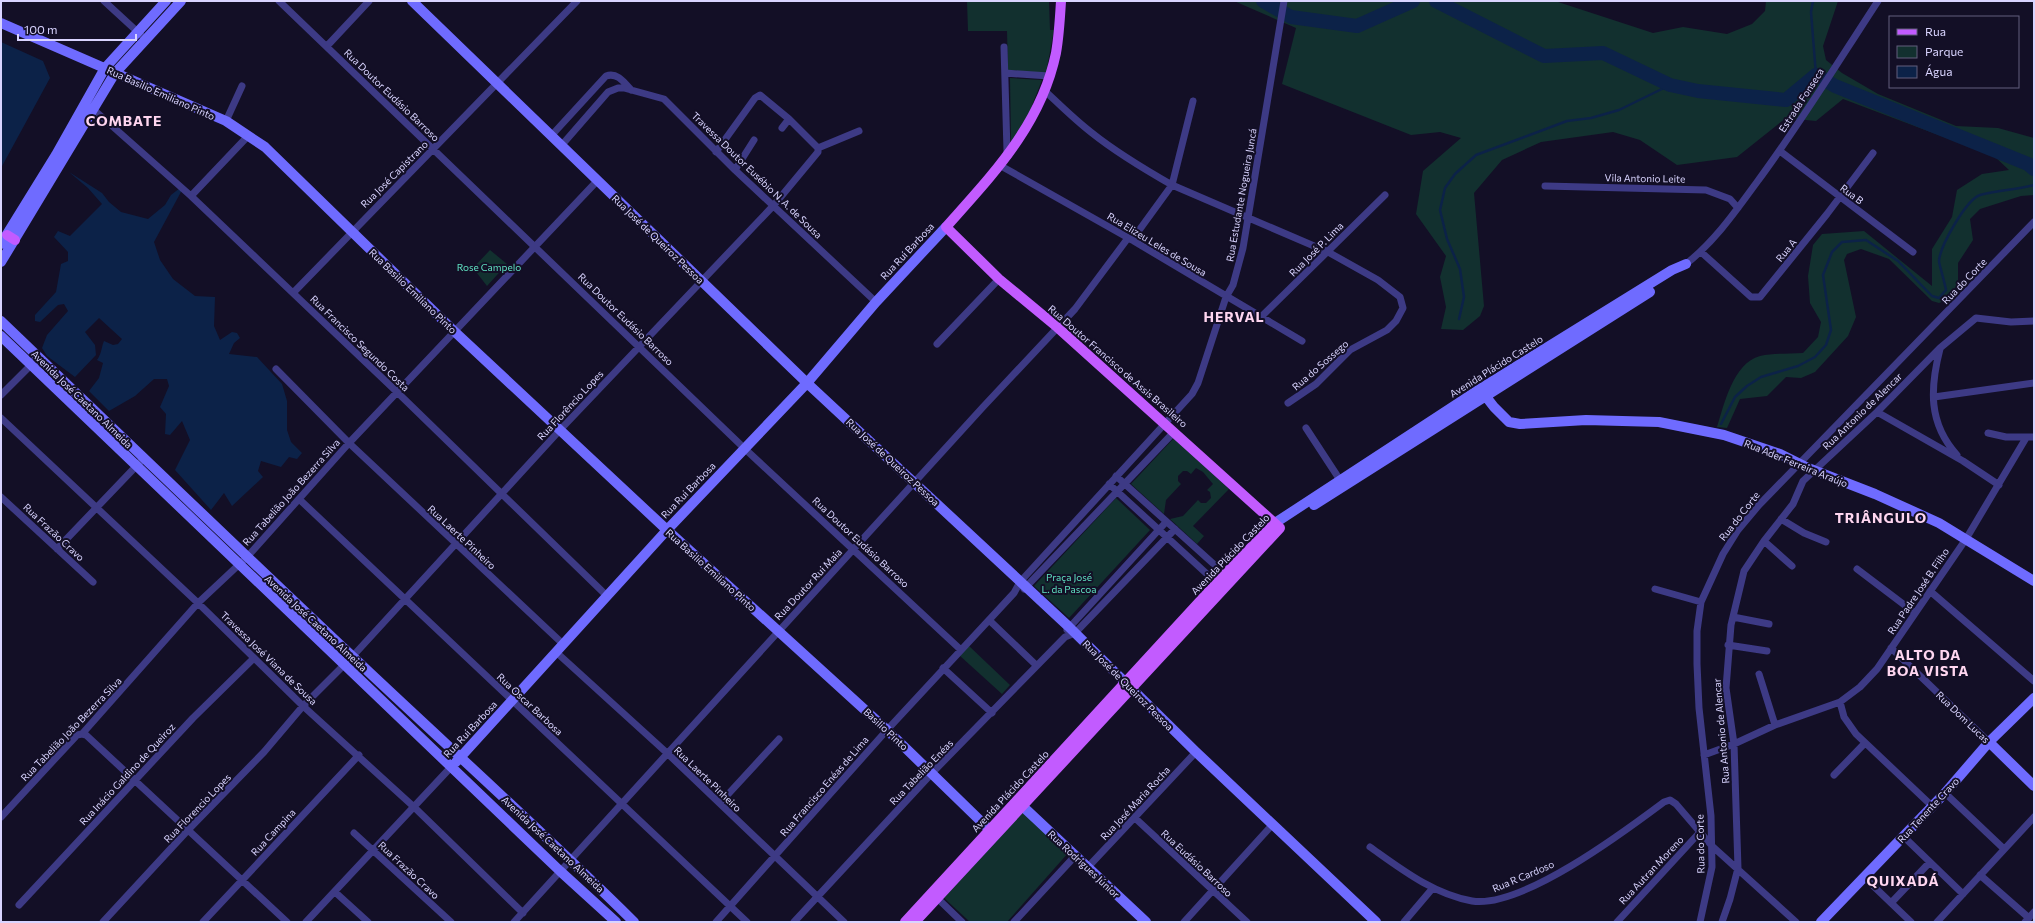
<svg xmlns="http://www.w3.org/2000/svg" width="2035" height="923" font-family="Commissioner,sans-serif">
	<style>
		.green { fill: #12302f }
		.water { fill: #0c2248 }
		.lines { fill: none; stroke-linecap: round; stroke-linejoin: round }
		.stream { stroke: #0c2248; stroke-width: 2.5 }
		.river { stroke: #0c2248; stroke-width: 14 }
		.street { stroke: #3d3a85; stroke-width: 7 }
		.secondary { stroke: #6f6bff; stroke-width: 10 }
		.primary { stroke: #c25bff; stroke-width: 10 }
		.labels { text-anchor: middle; stroke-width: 4; stroke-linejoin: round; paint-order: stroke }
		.street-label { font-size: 10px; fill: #d9d4ff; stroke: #130f26 }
		.park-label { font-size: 10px; fill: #5fe0c0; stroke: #130f26 }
		.district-label { font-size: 14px; font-weight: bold; letter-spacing: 1px; fill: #ffd6f0; stroke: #130f26 }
	</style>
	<rect width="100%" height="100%" fill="#130f26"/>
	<path class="green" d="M967 1H1049L1050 30H1054L1046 73 1008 70 1007 31H968Z
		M1234 1H1555L1653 33 1683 27 1727 34 1752 24 1765 11 1766 1H1838L1823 46 1826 60 1842 73 1878 94 1956 126 1998 128 2034 138V195L2021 196 1980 209 1970 219 1973 240 1958 263V284L1946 300 1939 303 1932 301 1889 259 1861 249 1847 254 1844 260 1856 317 1848 336 1815 372 1801 378 1786 377 1767 396 1740 399 1727 428 1717 427C1724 405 1733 363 1760 356 1773 353 1789 354 1803 353L1818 337 1821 322 1810 303 1808 276 1813 245 1822 234 1864 231 1932 286V249L1952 217 1957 190 1982 174 2009 170 1994 156 1843 99 1816 121 1786 118 1737 157 1677 165 1640 140 1613 132 1541 142 1502 160 1474 193 1484 306 1480 316 1463 330 1441 329 1446 307 1440 277 1446 256 1416 214 1423 171 1461 138 1440 132 1411 135 1282 84 1296 28Z
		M1010 78 1042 80 1027 118 1011 143Z
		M490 250 507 264 487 286 473 268Z
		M1174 438 1229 489 1193 526 1204 536 1197 544 1170 519 1183 516 1198 500 1201 503H1206L1211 498 1210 492 1207 490 1213 484 1203 472 1196 468 1191 474 1187 471H1183L1178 476V481L1181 484 1166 500 1164 514 1131 484Z
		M1116 498 1150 530 1069 618 1034 586Z
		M968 645 1010 685 1002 694 959 655Z
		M1023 811 1069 852 1007 922H970L943 897Z"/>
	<path class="water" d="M1 42 43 61 50 78 1 168Z
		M69 172 102 193 109 202 121 212 148 219 165 205 171 195 180 188 182 190 154 242 160 260 173 279 195 296 215 297 214 326 220 340 232 332 237 333 240 338 234 343 229 354 257 357 282 384 287 401V430L291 442 302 453 297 459 289 457 281 467 261 461 258 471 263 477 232 506 224 493 211 510 175 470 190 440 182 421 170 435 165 434 166 414 160 407 169 386 167 379H154L135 396 109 411 89 391 99 378 103 363 97 360C102 353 101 348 104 341L113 345 118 344 122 339 99 318 85 332 95 345 96 355 75 377 47 356 42 348 47 335 68 311 64 304 58 305 40 322 35 321V315L56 292 61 264 68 261V252L54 237 58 231 70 236 102 204 88 188Z"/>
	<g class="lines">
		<path class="stream" d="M1813 1 1811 12 1816 75
			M1459 319 1464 297 1460 269 1447 239 1440 210 1445 188 1455 174 1476 155 1567 121 1591 118 1619 110 1670 85
			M1721 424 1735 397 1747 386 1761 377 1798 366 1815 357 1826 345 1831 330 1823 275 1832 252 1842 242 1866 240 1898 261 1932 296 1939 298 1946 290C1945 283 1939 264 1939 261 1940 246 1966 200 1980 195 1998 190 2016 190 2034 185"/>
		<path class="river" d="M1263 1 1291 17 1357 26 1413 1
			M1436 1 1544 56 1603 53 1670 85 1698 91 1786 100 1816 75 1835 86 2028 164 2034 169"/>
		<path class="street" d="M104 1 141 35
			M279 1 744 448 961 650
			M327 46 369 1
			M1004 47 1007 151 1008 156
			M1005 73 1049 76
			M1044 90C1060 105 1075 120 1092 133 1117 153 1144 169 1172 185L1328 252 1378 280 1400 297 1403 308 1396 321 1387 330 1350 350 1316 384 1288 403
			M93 109 191 196 398 393 607 596
			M226 121 242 86
			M782 128 789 119
			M551 136 606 76C617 72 624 82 631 90
			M561 146 608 92 618 88H624L664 99 735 170 876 302
			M1780 151 1913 252
			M716 152 755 98 760 95 789 119 818 148
			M1001 166 1132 240 1302 341
			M735 170 754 140
			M1545 186 1706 190 1730 199 1738 208
			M191 196 248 136
			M1132 240 1172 185 1193 101
			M1701 252 1751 297H1760L1827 214 1873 153
			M1686 264C1715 241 1735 212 1757 182 1800 124 1838 62 1878 1
			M293 293 577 1
			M1261 317 1385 195
			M937 344 999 279
			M1940 349C1930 388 1928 423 1957 455
			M276 369 349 443 563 644
			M1 395 39 357
			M1934 397 2034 383
			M1877 412 1963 461 1999 485
			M1 418 198 603 303 706 414 807 523 913
			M1306 428 1340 480
			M1988 433 2006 437H2034
			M1116 476 1228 577
			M1109 484 1220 586
			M1 497 93 582
			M299 499 747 922
			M1781 519 1804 533 1826 542
			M1764 541 1792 566
			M57 549 143 459
			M1857 569 1915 613
			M1024 589 1174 432
			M1655 589 1701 602
			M1930 591 2034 681
			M1733 617 1769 624
			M989 620 1036 665
			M1067 630 1166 522
			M1728 645 1767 651
			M1891 648 1989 742
			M556 652 667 753 844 922
			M943 668 992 713
			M1759 674 1775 725
			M1840 702 1844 717 1856 734 1932 806
			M82 734 86 735 287 922
			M1704 755 1734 744 1775 725 1840 702 1860 687 1877 669 1966 539 2026 438
			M1834 775 1865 743
			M1945 793 2003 848
			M720 803 779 739
			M1 817 77 735 82 734 198 603 247 557 349 443 598 180
			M1135 818 1247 922
			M354 833 451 922
			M1903 836 1963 894
			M1370 847C1401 869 1433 894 1472 901 1521 909 1624 832 1664 802L1670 800 1676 804 1712 846 1796 922
			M1088 867 1196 752
			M1980 875 2029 918
			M1865 878 1911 922
			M335 892 368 922
			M934 895 962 922
			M1891 903 1930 862
			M19 905 193 718 253 659
			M103 922 188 830 264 752 303 706 352 657 560 430 774 205 818 152V148L859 131
			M203 922 359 755
			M306 922 452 766
			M514 922 983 407 1075 309 1128 238
			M716 922 887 730 1014 593 1020 582 1192 394 1198 383 1226 297 1233 285 1243 248 1284 1
			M794 922 932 773 1065 637 1075 633 1175 529
			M1014 922 1076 855
			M1184 922 1273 824
			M1404 922 1432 889
			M1617 922 1700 832
			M1700 922 1712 867 1711 816 1699 708 1697 664V631L1701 602 1723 554 1738 530 1759 505 2034 222
			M1722 922 1730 899 1738 868 1734 744 1726 688 1731 625 1744 571 1764 541 1793 504 1803 481 1877 412 1940 348 1976 318 2011 322 2034 321
			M1937 922 2034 817
			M2025 922 2034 912"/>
		<path class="secondary" d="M412 1 807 383 1068 626 1196 752 1376 922
			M1 23 226 121 265 147 455 332 667 530 887 730 995 835
			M1 244 56 155 105 68 166 1
			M1 262 115 73 181 1
			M1 321C118 433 235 546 353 657 446 745 542 831 634 922
			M1 336 560 871 616 922
			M1480 389 1494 407 1509 422 1520 424 1586 420 1659 422 1724 435 1780 454 1808 468 1875 494 1939 523 2034 581
			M1314 505 1650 292
			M1275 523 1480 389 1672 270 1686 264
			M1989 742 2034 786
			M456 762 667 530 807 383 876 302 946 227
			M1017 801 1146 922
			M1821 922 1945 793 1989 742 2034 698"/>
		<path class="primary" d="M7 235 15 240
			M905 922 1225 574 1271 527
			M915 922 1280 528 1057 327 999 279 946 227C993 174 1041 125 1056 53 1059 36 1060 18 1061 1"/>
	</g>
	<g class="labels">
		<g class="street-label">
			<text transform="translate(161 93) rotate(24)" y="4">Rua Basilio Emiliano Pinto</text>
			<text transform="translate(392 95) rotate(44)" y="4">Rua Doutor Eudásio Barroso</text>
			<text transform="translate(1801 100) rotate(-57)" y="4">Estrada Fonseca</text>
			<text transform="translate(394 174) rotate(-45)" y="4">Rua José Capistrano</text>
			<text transform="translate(757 175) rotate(44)" y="4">Travessa Doutor Eusébio N. A. de Sousa</text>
			<text transform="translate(1645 178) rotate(1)" y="4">Vila Antonio Leite</text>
			<text transform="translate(1852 194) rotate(37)" y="4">Rua B</text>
			<text transform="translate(1241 195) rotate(-80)" y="4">Rua Estudante Nogueira Juncá</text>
			<text transform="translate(658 239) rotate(44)" y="4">Rua José de Queiroz Pessoa</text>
			<text transform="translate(1157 244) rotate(31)" y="4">Rua Elizeu Leles de Sousa</text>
			<text transform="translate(1316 249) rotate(-45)" y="4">Rua José P. Lima</text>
			<text transform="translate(1786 250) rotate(-51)" y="4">Rua A</text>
			<text transform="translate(907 251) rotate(-47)" y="4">Rua Rui Barbosa</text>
			<text transform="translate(1964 281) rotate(-46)" y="4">Rua do Corte</text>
			<text transform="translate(413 291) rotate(44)" y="4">Rua Basilio Emiliano Pinto</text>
			<text transform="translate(626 319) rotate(44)" y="4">Rua Doutor Eudásio Barroso</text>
			<text transform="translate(360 343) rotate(44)" y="4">Rua Francisco Segundo Costa</text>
			<text transform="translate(1320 365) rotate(-41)" y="4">Rua do Sossego</text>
			<text transform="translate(1118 366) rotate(41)" y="4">Rua Doutor Francisco de Assis Brasileiro</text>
			<text transform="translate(1496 366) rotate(-32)" y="4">Avenida Plácido Castelo</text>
			<text transform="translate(82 399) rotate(44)" y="4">Avenida José Caetano Almeida</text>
			<text transform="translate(570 405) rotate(-47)" y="4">Rua Florêncio Lopes</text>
			<text transform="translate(1862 411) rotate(-44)" y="4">Rua Antonio de Alencar</text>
			<text transform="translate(893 462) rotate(43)" y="4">Rua José de Queiroz Pessoa</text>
			<text transform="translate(1796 463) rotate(22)" y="4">Rua Ader Ferreira Araújo</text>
			<text transform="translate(688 490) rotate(-46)" y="4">Rua Rui Barbosa</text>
			<text transform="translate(291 492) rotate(-48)" y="4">Rua Tabelião João Bezerra Silva</text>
			<text transform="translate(1739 516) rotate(-52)" y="4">Rua do Corte</text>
			<text transform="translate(54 532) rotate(43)" y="4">Rua Frazão Cravo</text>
			<text transform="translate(462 537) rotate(43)" y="4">Rua Laerte Pinheiro</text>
			<text transform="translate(861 542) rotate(43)" y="4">Rua Doutor Eudásio Barroso</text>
			<text transform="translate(1230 554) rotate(-46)" y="4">Avenida Plácido Castelo</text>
			<text transform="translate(711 570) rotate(42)" y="4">Rua Basilio Emiliano Pinto</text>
			<text transform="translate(808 584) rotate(-47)" y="4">Rua Doutor Rui Maia</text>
			<text transform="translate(1918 591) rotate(-56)" y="4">Rua Padre José B. Filho</text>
			<text transform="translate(316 623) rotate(43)" y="4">Avenida José Caetano Almeida</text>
			<text transform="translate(269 658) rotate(44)" y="4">Travessa José Viana de Sousa</text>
			<text transform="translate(1128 685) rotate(45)" y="4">Rua José de Queiroz Pessoa</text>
			<text transform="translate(530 704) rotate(43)" y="4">Rua Oscar Barbosa</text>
			<text transform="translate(1963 717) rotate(44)" y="4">Rua Dom Lucas</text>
			<text transform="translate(71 729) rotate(-46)" y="4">Rua Tabelião João Bezerra Silva</text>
			<text transform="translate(470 729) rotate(-47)" y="4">Rua Rui Barbosa</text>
			<text transform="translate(886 729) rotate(43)" y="4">Basilio Pinto</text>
			<text transform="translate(1721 731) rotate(-95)" y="4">Rua Antonio de Alencar</text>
			<text transform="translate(921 772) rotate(-46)" y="4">Rua Tabelião Enéas</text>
			<text transform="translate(127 774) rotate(-47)" y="4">Rua Inácio Galdino de Queiroz</text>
			<text transform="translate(708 779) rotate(44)" y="4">Rua Laerte Pinheiro</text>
			<text transform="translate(824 786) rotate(-49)" y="4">Rua Francisco Enéas de Lima</text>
			<text transform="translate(1010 791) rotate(-47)" y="4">Avenida Plácido Castelo</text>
			<text transform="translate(1135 803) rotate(-47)" y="4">Rua José Maria Rocha</text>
			<text transform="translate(197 808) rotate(-46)" y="4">Rua Florencio Lopes</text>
			<text transform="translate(1928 810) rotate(-47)" y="4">Rua Tenente Cravo</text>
			<text transform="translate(273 832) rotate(-47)" y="4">Rua Campina</text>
			<text transform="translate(553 844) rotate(43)" y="4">Avenida José Caetano Almeida</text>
			<text transform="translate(1700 844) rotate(-91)" y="4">Rua do Corte</text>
			<text transform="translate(1197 863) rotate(43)" y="4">Rua Eudásio Barroso</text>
			<text transform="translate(1084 864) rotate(43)" y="4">Rua Rodrigues Júnior</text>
			<text transform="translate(409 870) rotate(43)" y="4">Rua Frazão Cravo</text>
			<text transform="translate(1651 870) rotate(-47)" y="4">Rua Autran Moreno</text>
			<text transform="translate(1523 876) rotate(-23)" y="4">Rua R Cardoso</text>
		</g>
		<g class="park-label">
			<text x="489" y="271">Rose Campelo</text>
			<text x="1069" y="581">Praça José<tspan x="1069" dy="12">L. da Pascoa</tspan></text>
		</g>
		<g class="district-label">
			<text x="124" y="126">COMBATE</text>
			<text x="1234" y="322">HERVAL</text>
			<text x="1881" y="523">TRIÂNGULO</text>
			<text x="1928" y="660">ALTO DA<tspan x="1928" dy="16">BOA VISTA</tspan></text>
			<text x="1903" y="886">QUIXADÁ</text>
		</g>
	</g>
	<rect width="2035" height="923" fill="none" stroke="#d9d4ff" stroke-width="4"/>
	<rect x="1889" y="16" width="130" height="72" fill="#130f26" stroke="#625e7d"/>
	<rect x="1897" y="29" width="20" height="6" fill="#c25bff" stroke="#625e7d"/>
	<text x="1925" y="36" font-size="12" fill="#d9d4ff">Rua</text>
	<rect x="1897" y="46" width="20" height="12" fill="#12302f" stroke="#625e7d"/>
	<text x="1925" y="56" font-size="12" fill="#d9d4ff">Parque</text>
	<rect x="1897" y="66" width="20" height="12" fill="#0c2248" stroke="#625e7d"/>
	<text x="1925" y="76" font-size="12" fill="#d9d4ff">Água</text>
	<path d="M18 34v6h118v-6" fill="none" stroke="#d9d4ff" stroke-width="2"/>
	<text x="24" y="34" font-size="12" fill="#d9d4ff" stroke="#130f26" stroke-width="3" paint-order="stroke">100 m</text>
</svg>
